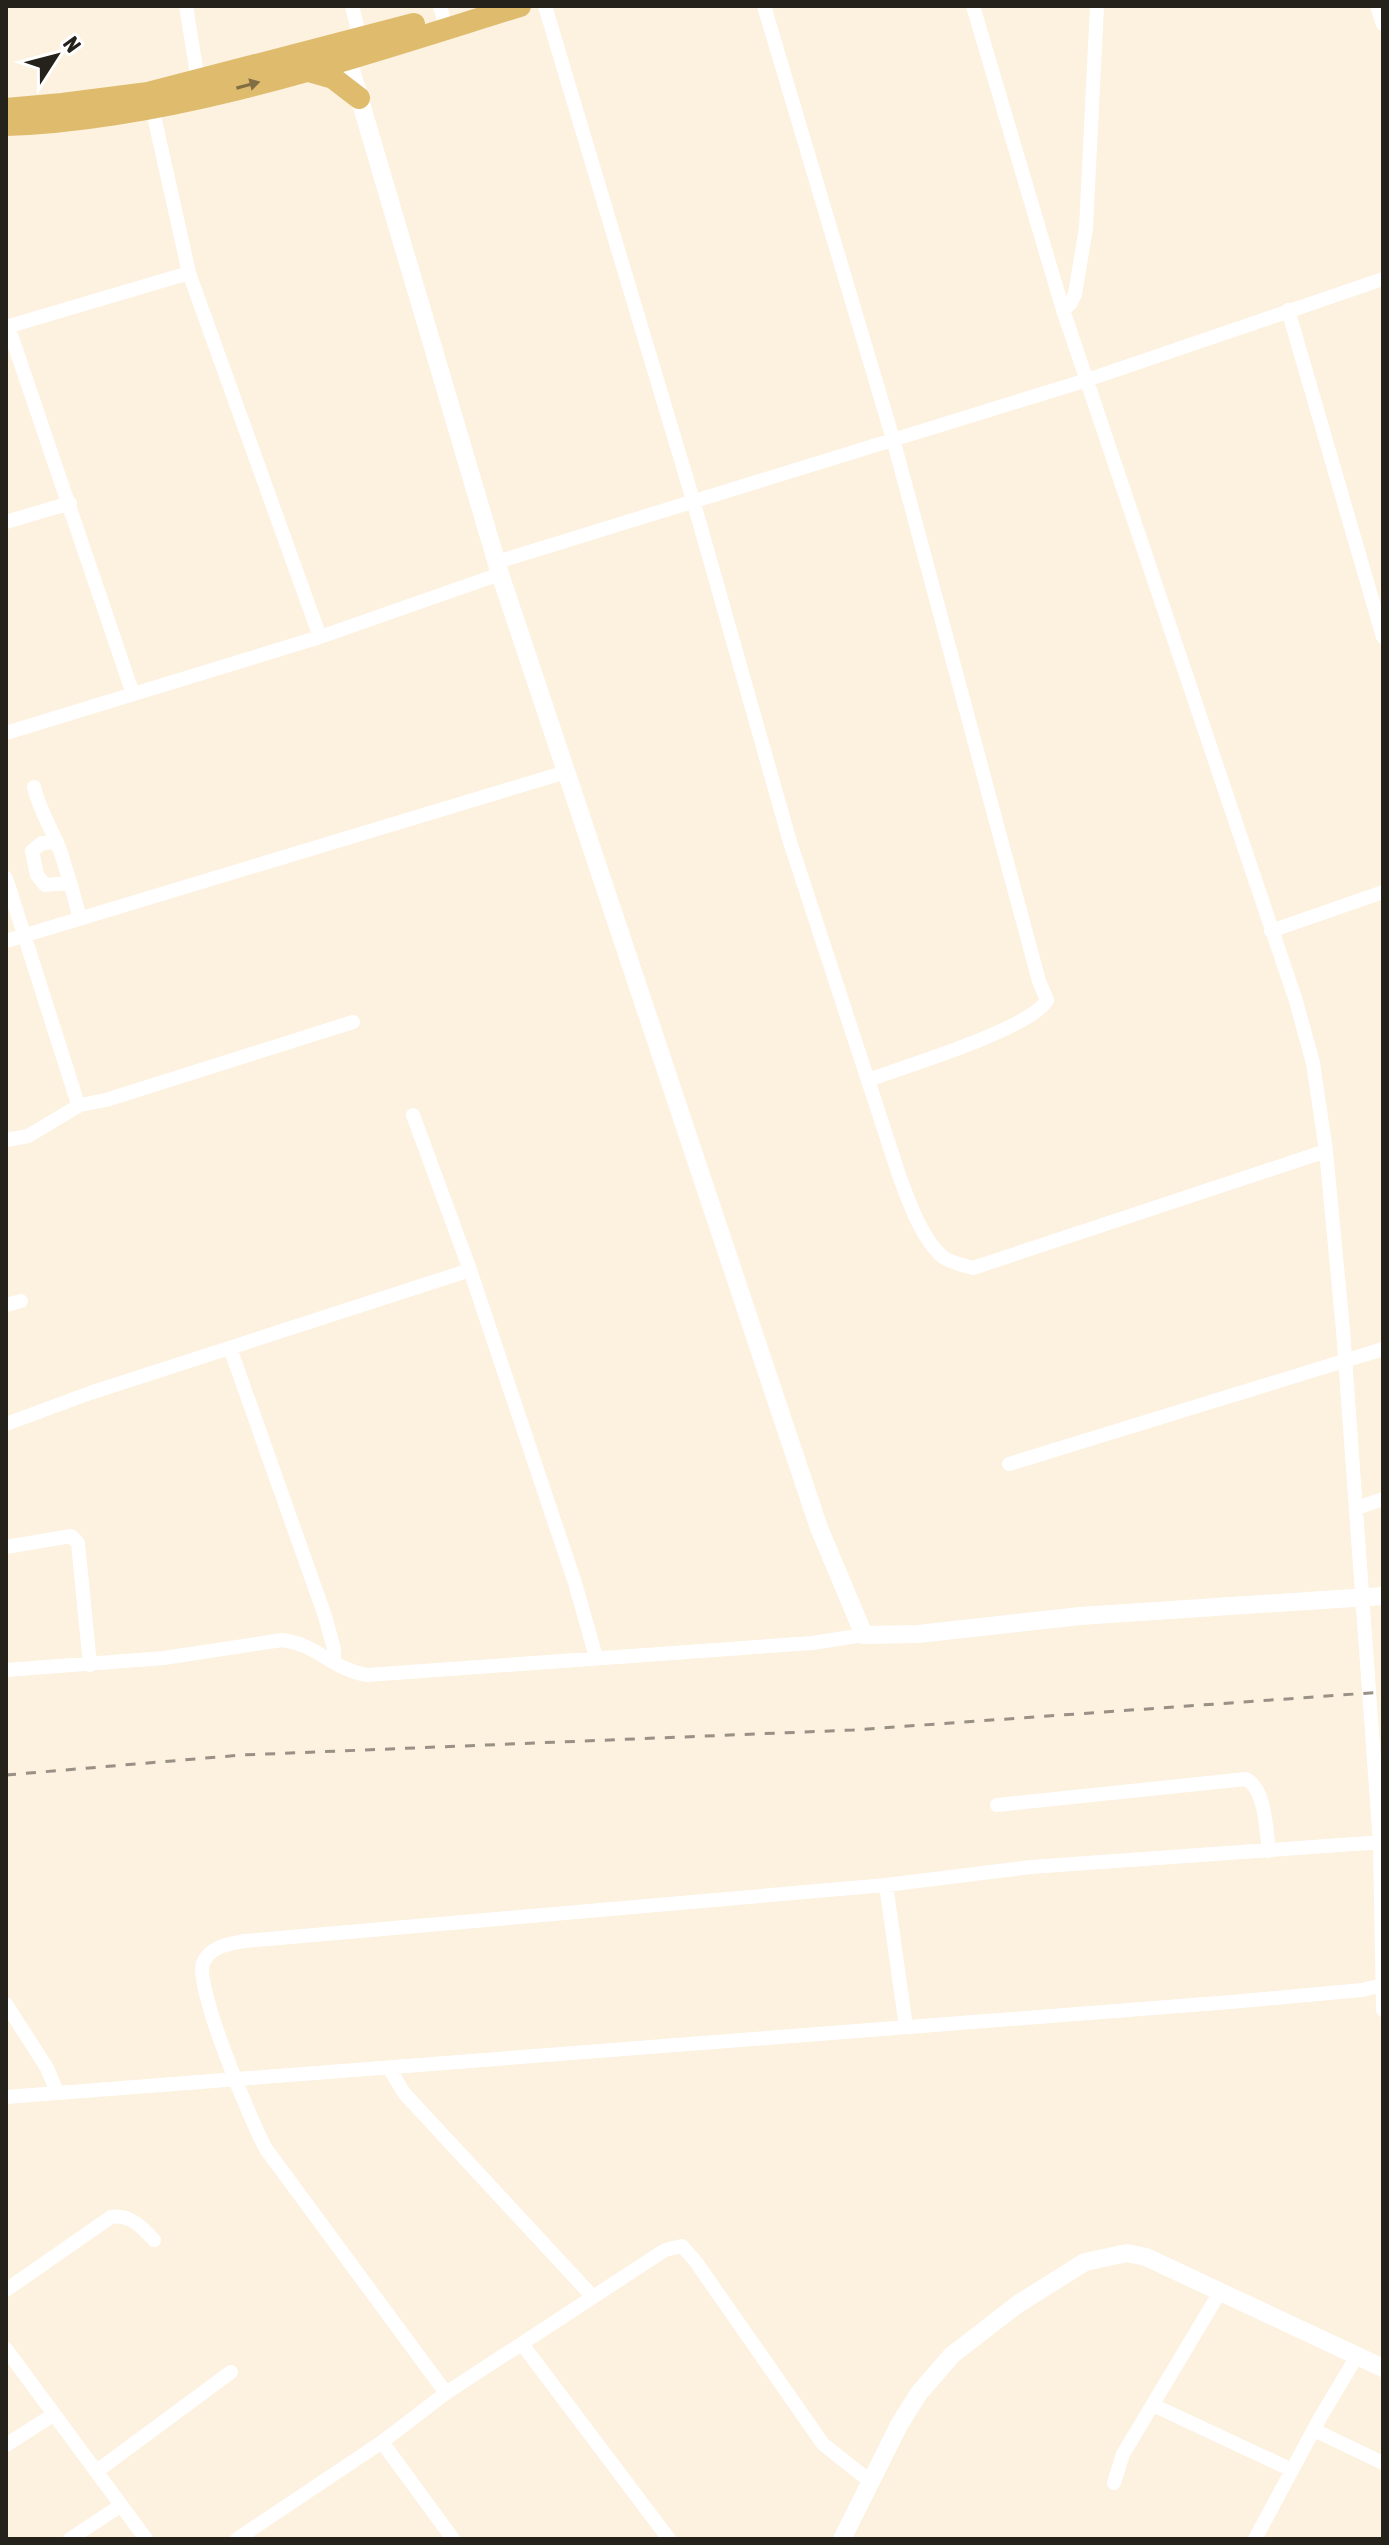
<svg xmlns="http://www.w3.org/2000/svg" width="1389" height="2545" font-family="'Asap Condensed',sans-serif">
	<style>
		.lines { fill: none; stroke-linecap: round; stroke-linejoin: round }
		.minor { stroke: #fff; stroke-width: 14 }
		.tertiary { stroke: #fff; stroke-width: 18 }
		.primary { stroke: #dfbc6d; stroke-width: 22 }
		.rail { stroke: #999185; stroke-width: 3; stroke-dasharray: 10 10; stroke-linecap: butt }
		.oneway { fill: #826e44 }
	</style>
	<rect width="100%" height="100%" fill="#fdf1e0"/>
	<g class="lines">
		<path class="minor" d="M186 6 198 80
			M352 6 360 38
			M440 6 443 17
			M545 6 693 500 790 842 900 1178C909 1202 922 1240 943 1257 951 1263 963 1265 973 1268L1326 1151
			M764 6 893 439 1039 981 1047 1000C1031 1029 905 1066 869 1080
			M973 6 1063 310 1296 1001 1313 1063 1326 1151 1343 1330 1380 1843 1383 2010
			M1377 6 1383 24
			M152 107 189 273 320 637
			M1063 310 1070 304 1075 294 1086 228 1097 6
			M1288 310 1383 637
			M8 326 133 694
			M6 327 189 273
			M6 522 70 503
			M497 562 1087 380 1383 279
			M6 733 320 637 500 574
			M34 787C40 811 49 824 58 845 67 869 73 894 80 918
			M57 842 42 843 32 851 37 875 45 885 70 883
			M6 878 77 1101 80 1105 106 1100 353 1022
			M1271 931 1383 892
			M6 941 566 772
			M413 1115 470 1270 575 1583 596 1657
			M6 1140 28 1136 80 1105
			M6 1305 21 1301
			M230 1348 325 1616 334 1649V1663
			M6 1424 90 1393 470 1270
			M1009 1464 1383 1349
			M1357 1508 1383 1499
			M6 1547 71 1536 78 1543 90 1665
			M6 1670 164 1658 282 1640C317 1644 333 1670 367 1675L812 1643 864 1635
			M997 1805 1246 1779C1266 1789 1266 1831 1269 1851
			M886 1885 906 2027
			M6 2004 47 2068 57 2092
			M389 2068 404 2093 593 2297
			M6 2097 1231 2002 1362 1990 1383 1985
			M6 2290 111 2217C130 2214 142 2227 154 2240
			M522 2344 669 2539
			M6 2349 146 2539
			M446 2393 266 2149C252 2124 194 1986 203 1963 210 1946 229 1944 245 1941L886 1885 1031 1867 1383 1842
			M1153 2405 1292 2470
			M1314 2430 1383 2463
			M382 2442 453 2539
			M6 2445 53 2415
			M97 2471 231 2372
			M1114 2483 1123 2454 1220 2292
			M70 2539 120 2506
			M237 2539 382 2442 446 2393 665 2250 682 2246 696 2262 823 2444 871 2482
			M1255 2539 1320 2418 1357 2356"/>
		<path class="tertiary" d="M344 46 500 574 819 1528 864 1635 918 1634 1080 1616 1383 1596
			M842 2539 899 2425 919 2393 952 2355 1018 2304 1085 2262 1127 2253 1146 2257 1383 2368"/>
		<path class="primary" d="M305 70 333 78 359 98
			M6 109 62 104 148 93 414 24
			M6 125C176 119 358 56 520 6"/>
		<path class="rail" d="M6 1775 242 1755 853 1730 1383 1692"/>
	</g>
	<defs><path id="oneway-solid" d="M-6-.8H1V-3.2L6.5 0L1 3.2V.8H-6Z" transform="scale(2)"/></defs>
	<use class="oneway" href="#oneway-solid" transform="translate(248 85) rotate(-15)"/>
	<rect width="1389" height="2545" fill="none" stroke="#25211b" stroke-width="16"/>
	<g transform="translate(56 56) rotate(54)" stroke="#ffffff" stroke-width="6" paint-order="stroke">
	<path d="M0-6L14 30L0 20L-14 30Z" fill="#25211b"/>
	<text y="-12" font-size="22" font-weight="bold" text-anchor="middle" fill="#25211b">N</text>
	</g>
</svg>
